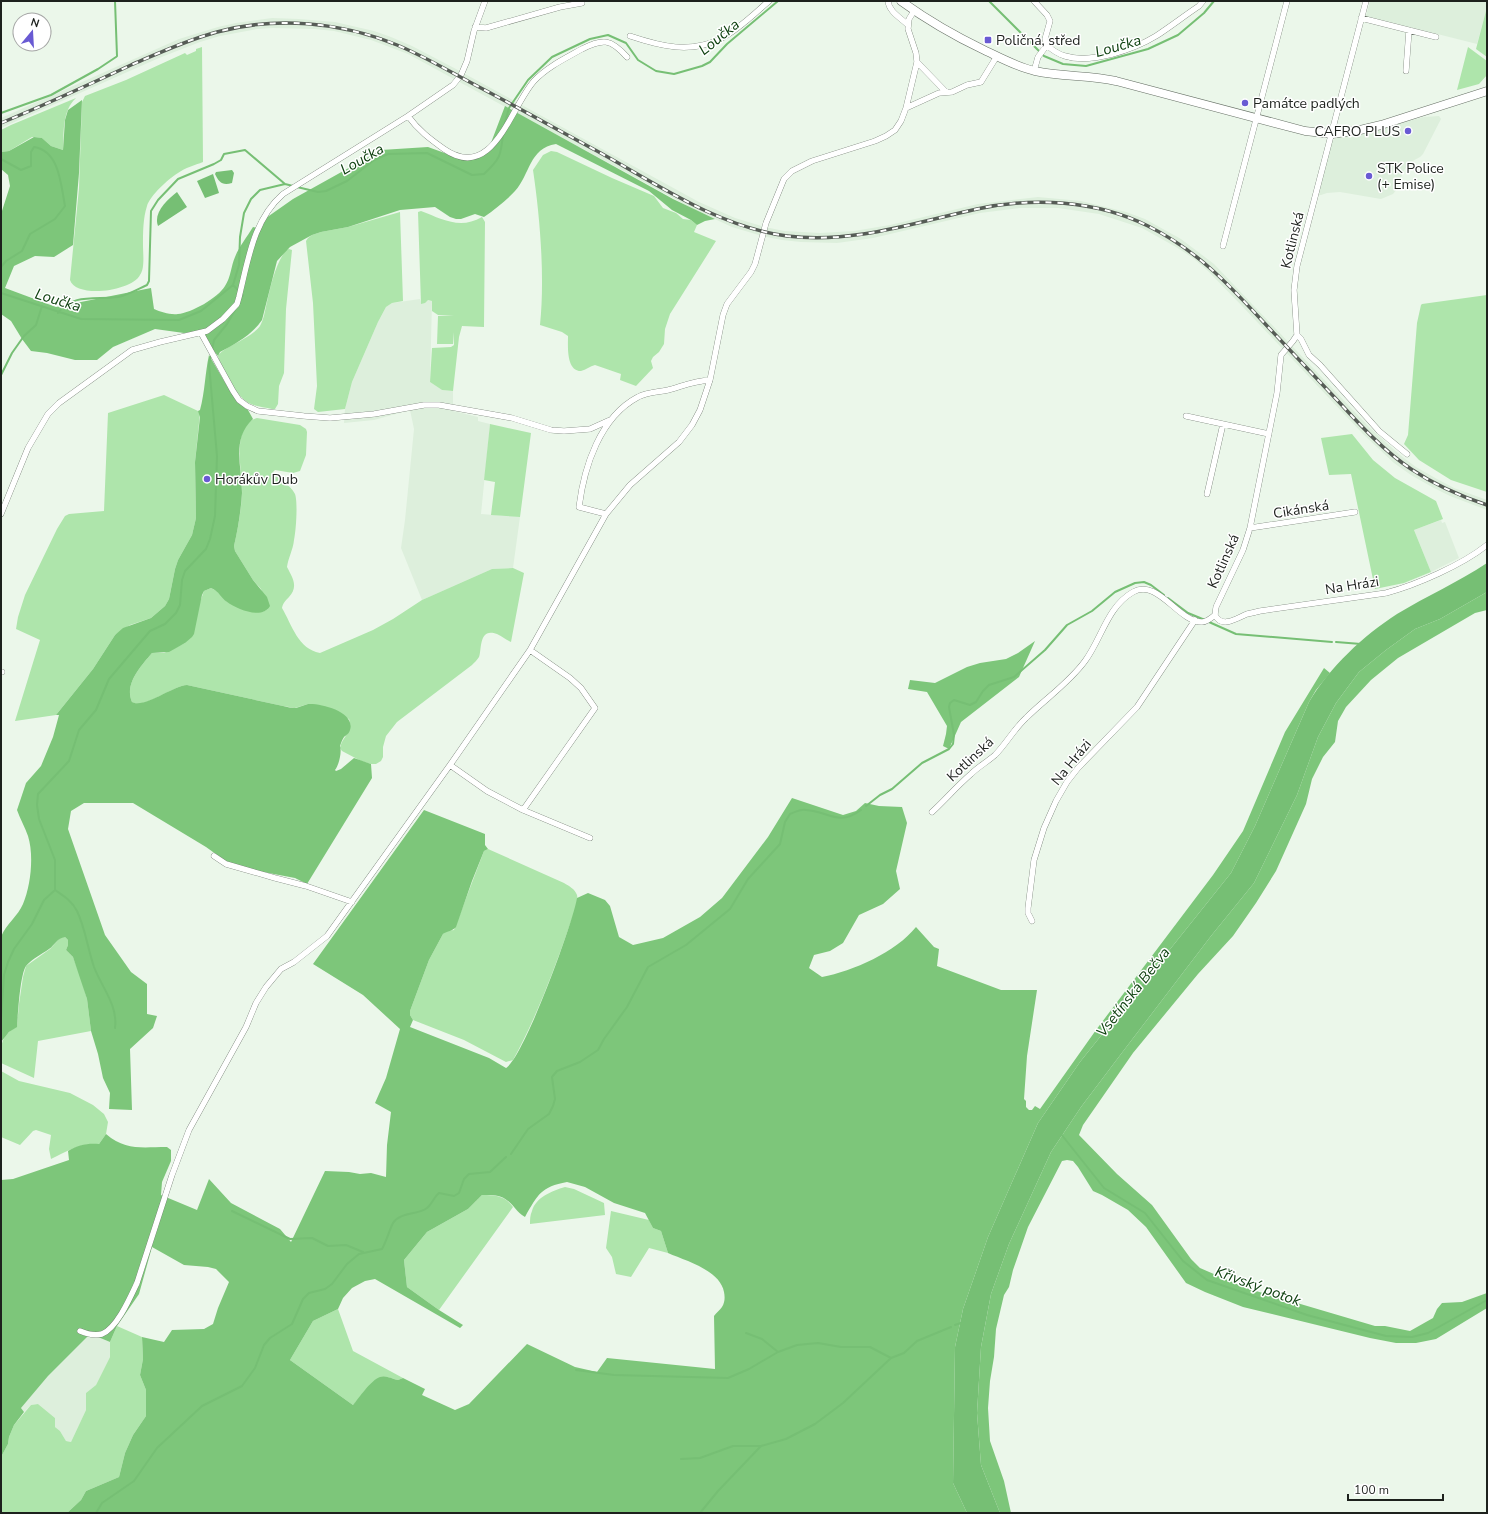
<svg xmlns="http://www.w3.org/2000/svg" width="1488" height="1514" font-family="'Nunito Sans',sans-serif">
	<style>
		.built { fill: #ddefdc }
		.green { fill: #aee5ab }
		.forest { fill: #7dc67a; fill-rule: evenodd }
		.water { fill: #76bf74 }
		.lines { fill: none; stroke-linecap: round; stroke-linejoin: round }
		.stream { stroke: #76bf74; stroke-width: 2 }
		.street-casing { stroke: #656f64; stroke-width: 6 }
		.secondary-casing { stroke: #656f64; stroke-width: 9 }
		.street { stroke: #fff; stroke-width: 5.5 }
		.secondary { stroke: #fff; stroke-width: 8 }
		.rail-casing { stroke: #565c56; stroke-width: 3.5 }
		.rail { stroke: #fff; stroke-width: 2; stroke-dasharray: 6; stroke-linecap: butt }
		.poi-dot { fill: #695ad3; stroke: #fff; stroke-width: 1.5 }
		.labels { text-anchor: middle; stroke-width: 3; stroke-linejoin: round; paint-order: stroke }
		.poi-label { font-size: 14px; fill: #1d211d; stroke: #fff; text-anchor: start }
		.street-label { font-size: 14px; fill: #1d211d; stroke: #fff }
		.water-label { font-size: 15px; font-style: italic; fill: #0f4210; stroke: #fff }
	</style>
	<rect width="100%" height="100%" fill="#ebf7ea"/>
	<path class="built" d="M1370 1H1487V7L1477 44 1366 16Z
		M272 18 299 19 335 22 374 31 391 37 412 46 456 69 699 202 735 218 765 227 784 231 820 233 854 231 890 225 978 204 1038 197 1081 201 1126 212 1145 219 1181 239 1214 264 1370 428 1400 455 1416 467 1437 479 1454 488 1487 500V510L1450 496 1432 487 1411 475 1394 463 1363 434 1243 307 1208 271 1193 258 1176 247 1142 228 1099 214 1058 208H1020L980 213 873 238 837 243 801 242 782 240 762 236 732 227 695 210 408 54 371 40 334 31 314 29 273 28 257 29 220 36 200 42 159 58 1 128V118L179 39 218 27 236 23Z
		M1439 116 1441 119 1423 154 1420 157 1409 163 1403 172 1397 189 1393 194 1381 199 1340 192 1327 193 1321 195H1318L1332 141 1337 137 1349 136 1424 117Z
		M420 299 421 302 428 300 432 301 430 382 442 390 453 391V411L478 417V421L490 424 481 514 520 517 513 568 492 569 422 600 401 548 405 520 414 429 410 410 374 420 344 423 345 409 352 382 378 322 386 307 392 303Z
		M1441 520 1442 523 1445 522 1459 558 1431 572 1414 530Z
		M87 1337H98L110 1342V1357L96 1385 86 1393V1410L71 1442 66 1441 60 1431 55 1427V1418L38 1404 31 1405 24 1412 21 1408 48 1376Z"/>
	<path class="green" d="M1487 7V57L1476 49Z
		M202 47 203 162C195 165 185 168 178 173 168 179 150 196 147 206 143 218 143 233 143 245 143 254 145 268 140 275 132 291 76 299 70 280L79 188 82 102 85 96 126 80 185 53 187 55 196 51V49Z
		M1468 47 1487 61V75L1479 84 1457 90Z
		M76 98C62 111 64 132 63 150L51 146 42 138 32 137 9 151 1 152V130L11 125Z
		M551 151 557 152 612 178 654 196 663 208 676 213 683 219 691 220 697 225 694 232 716 241 670 314 665 329 664 344 659 352 653 357 651 361 653 368 636 386 620 380 621 374 595 365C590 366 586 370 581 371 566 371 568 346 568 336L562 332 540 325C545 277 540 217 533 170L543 155Z
		M421 211C442 219 460 230 482 217L485 222 484 327 462 326 459 337 453 391 442 390 430 382 432 348 451 347 454 345 453 332V344H437L438 316H454L438 315 432 311V301L428 300 425 303 421 304 418 212Z
		M400 212 403 301 392 303 386 307 378 322 352 382 345 409 318 412 314 409 317 386 313 303 306 241 308 238 312 235 321 232 348 227Z
		M289 249 292 250 286 309 284 373 279 386 278 404 275 409H272C265 407 257 407 251 404 239 400 220 369 218 356 221 348 252 338 260 326 264 319 265 310 267 302 271 285 275 265 286 250Z
		M1487 295V492L1451 480 1419 460 1404 444 1408 435 1417 323 1421 305 1422 304Z
		M164 395 198 411 200 413 195 462 196 518 192 535 178 560 175 569 169 599 165 606 151 618 130 625 115 635 93 669 56 715 15 721 40 640 16 629 18 617 25 595 57 529 65 516 69 514 104 511 108 413Z
		M257 418 300 425 306 429 307 432 306 455 300 471 293 473 275 470 273 472C279 481 290 484 295 494 298 502 296 531 294 540 293 550 288 558 287 567 292 577 299 586 289 597 285 601 283 603 282 608 292 625 298 649 320 653L373 630 393 619 422 600 492 569 513 568 524 573 511 642C506 640 502 636 497 634 478 627 482 651 479 657 477 660 474 663 472 665L397 722 386 736 383 747V757L381 761 376 764H371L361 761 342 751 340 748C342 736 354 732 349 719L308 704 295 708 283 706 187 685C172 686 144 710 132 702 124 684 141 666 152 653H164L185 643 204 591 211 588 220 593 227 602 262 612 268 609 261 589 253 580 235 551 234 546C238 529 241 511 242 494 243 474 230 426 257 418Z
		M490 424 531 433 520 517 491 515 495 482 484 480Z
		M1352 434 1373 460 1395 478 1436 501 1443 519 1414 530 1431 572 1404 583 1375 589 1351 474 1329 475 1321 438Z
		M488 849 564 883C569 886 575 889 577 895 579 905 572 918 569 927 553 973 536 1018 513 1060L506 1062 464 1040 413 1020 410 1015V1011L429 960 443 934 446 931 454 930 484 851Z
		M61 937H65L68 940V945L66 950 73 957 81 978 87 999 91 1031 38 1041 34 1078 1 1063C1 1043 0 1038 17 1026L19 1004 23 977 26 966 50 949Z
		M1 1071 19 1081 70 1093 93 1105 104 1114 108 1122 106 1134 99 1144C80 1143 67 1151 51 1159L49 1149 51 1135 36 1130 33 1131 20 1145 1 1137Z
		M565 1187 574 1189 604 1203 605 1215 530 1224C530 1220 530 1215 532 1211 536 1197 552 1191 565 1187Z
		M482 1195C496 1195 505 1196 513 1207L439 1310 407 1287 404 1260 427 1232 468 1209Z
		M611 1211 649 1220 653 1228 661 1231 668 1253 649 1248 631 1277 616 1274 612 1257 606 1248Z
		M338 1309 353 1351 403 1378 398 1380 387 1377 373 1383 353 1405 290 1360 313 1321Z
		M117 1326 142 1337 143 1359 140 1375 146 1390V1416L133 1435 125 1453 119 1477 86 1491 81 1500 67 1513H1V1457L8 1444 9 1437 14 1425 31 1405 38 1404 55 1418V1427L60 1431 66 1441 71 1442 86 1410V1393L96 1385 110 1357V1342Z"/>
	<path class="forest" d="M82 100 79 173 73 245 54 257 35 256 14 266 5 288 56 307 151 288 154 309C161 312 170 315 178 314 191 313 218 298 225 286 231 277 231 266 235 257 239 247 247 237 253 227L260 229 266 218 293 199 381 150 428 147 464 160 476 159 489 148 505 106 673 199 715 219 705 221 697 225 691 220 672 210 649 191 556 144C529 148 530 175 515 191 506 201 495 209 484 217L475 214 461 219H456L450 217 435 207 400 210 348 227 321 232 312 235 290 247 277 261 262 320C252 335 235 344 220 352L218 356 198 332 184 333 155 329 113 347 97 360H75L47 353 31 351 22 339 11 321 1 314V214L10 186 8 175 1 169V152L9 151 34 137 42 138 51 146 63 150 65 120 68 110Z
		M209 355 230 391 237 402 248 410 253 419C231 439 242 467 242 493 241 510 238 529 234 546L235 551 253 580 267 597 270 606C262 620 237 609 227 602 220 597 220 592 211 588L204 591 202 595 194 634 192 637 185 643 169 652 152 653C141 666 124 684 132 702 144 709 172 686 187 685L283 706C287 707 292 708 296 708 300 707 304 705 308 704 321 703 356 712 350 730 349 734 346 735 344 737 342 740 341 743 340 746 342 752 339 765 335 770L336 771 341 769 354 758 371 764 372 778 307 884 295 878 253 870 227 862 206 847 133 803H84L71 811 68 829 105 935 131 972 147 984V1014L157 1016 153 1028 130 1049 132 1110 109 1109 110 1093 103 1078 98 1054 91 1031 87 999 73 957 66 950 68 945V940L65 937C57 938 55 945 49 949 42 954 32 959 26 966 20 975 18 1014 17 1027L9 1032 1 1042V937C6 924 18 916 23 904 31 885 34 855 28 836 25 827 20 819 17 810L26 783 41 766 53 737 59 715H56L93 669 115 635 123 628 151 618 165 606 169 599 175 569 178 560 192 535 196 518 195 462 200 417 198 411 200 410C205 392 205 373 209 355Z
		M1487 592V610L1475 613 1398 658 1371 680 1346 707 1338 721 1335 742 1323 757 1312 779 1306 804 1276 871 1256 903 1233 936 1198 974 1133 1053 1083 1125 1079 1135 1117 1174 1152 1205 1191 1259 1200 1268 1246 1288 1375 1326H1385L1410 1331 1433 1318 1437 1309 1442 1303 1462 1302 1487 1293V1308L1436 1339 1416 1343H1396L1370 1338 1243 1307 1205 1292 1186 1283 1146 1227 1128 1210 1102 1195 1093 1191 1078 1167 1073 1161 1067 1160 1062 1161 1028 1227 1013 1270 1009 1287 1004 1295 996 1329 994 1357 990 1381 988 1408 990 1441 1004 1481 1011 1513H1000L981 1465 977 1413 981 1347 991 1294 1009 1244 1051 1152 1081 1107 1121 1054 1211 936 1254 883 1297 795 1318 737 1336 703 1359 672 1386 650 1415 629 1440 619Z
		M1035 641 1019 677 961 722 949 749 943 746 946 734 947 726 927 692 908 689 910 680 935 683 967 667 980 663 1006 659 1018 653Z
		M1324 668 1330 673 1316 690 1309 702 1255 826 1231 873 1080 1062 1038 1123 988 1237 963 1309 955 1347 953 1483 967 1513H67L81 1500 86 1491 119 1477 125 1453 133 1435 146 1416V1390L140 1375 143 1359 142 1337 164 1342 172 1330 204 1329 213 1324 218 1308 229 1282 216 1269 208 1267 184 1265 152 1247 139 1294 117 1326 110 1342 98 1337H87L48 1376 21 1408 24 1412 14 1425 9 1437 8 1444 1 1457V1180L13 1179 69 1160 68 1151C78 1145 87 1143 99 1144L106 1134C126 1151 142 1147 167 1147L171 1150V1161L162 1182 161 1195 197 1210 209 1179 231 1203 280 1229 291 1242 325 1171 349 1172 360 1174 371 1173 386 1177 387 1145 391 1112 375 1103 386 1078 400 1029 363 995 313 964 424 810 485 834V845L488 849 484 851 472 881 456 927C453 931 447 931 443 934L429 960 410 1011V1015L413 1020 410 1027 489 1058 506 1068C524 1057 573 923 577 898L588 893 605 900 610 906 619 937 633 945 663 938 700 917 722 898 768 837 792 798 843 815 856 811 865 803 879 806 902 807 907 823 896 871 900 889 883 904 859 915 843 943 830 951 814 955 809 968 822 977C853 971 896 952 916 927L934 947 939 949 937 966 1001 990H1037L1027 1056 1024 1099 1026 1101V1107L1029 1110H1032L1035 1106 1040 1109 1096 1030 1213 875 1243 831 1285 732ZM567 1182 585 1187 614 1203 645 1213 653 1228 661 1231 668 1253C686 1261 720 1270 724 1292 725 1297 725 1302 722 1307 720 1310 716 1313 714 1316L715 1369 607 1358 597 1372 575 1367 527 1344 469 1404 455 1410 422 1395 425 1389 403 1378 398 1380C393 1379 386 1375 380 1377 371 1380 359 1398 353 1405L290 1360 313 1321 338 1309 343 1298 352 1288 365 1281 375 1279 460 1328 463 1325 439 1310 407 1287 404 1260 427 1232 468 1209 482 1195C491 1195 500 1194 508 1201 515 1206 516 1212 525 1217 538 1194 541 1187 567 1182Z"/>
	<path class="water" d="M232 170 234 173 232 183C222 186 219 182 215 174L216 172Z
		M213 174 219 193 205 198 197 181Z
		M177 192 187 207 158 226C153 213 167 200 177 192Z
		M1487 563V592L1440 619 1415 629 1386 650 1359 672 1336 703 1318 737 1297 795 1254 883 1211 936 1121 1054 1081 1107 1051 1152 1009 1244 991 1294 981 1347 977 1413 981 1465 1000 1513H967L953 1483 955 1347 963 1309 988 1237 1038 1123 1080 1062 1231 873 1255 826 1309 702C1330 667 1363 636 1397 614 1427 596 1458 582 1487 563Z"/>
	<g class="lines">
		<path class="stream" d="M989 1 1044 56 1063 64 1086 66 1148 49 1178 35 1204 13 1214 1
			M1 113 51 95 98 69 116 57 117 56 115 1
			M504 126 509 108 528 80 552 57 590 39 608 35 626 43 638 60 656 71 674 74 702 66 710 62 727 44 778 1
			M1 159 21 170 31 166V152L34 147C60 151 61 186 65 206L55 219 30 234 22 251 6 261 1 267
			M297 187 318 192 326 191 347 181 374 160 388 154 427 153 472 175 484 174C500 159 501 156 503 134
			M233 285 243 295 241 299
			M1 293 81 319 179 320 201 311 233 285 239 265 240 237 244 213 251 199 260 190 285 184 293 186
			M58 313C72 293 97 300 118 297 128 295 138 289 147 285L149 281 151 211 158 200 178 179 214 164 221 160 224 154 245 150 285 184
			M212 351 214 340 227 324 235 310
			M1 375 12 353 24 336 36 325 42 306
			M1168 598 1188 613 1205 620
			M1209 622 1236 634 1332 642
			M1336 642 1361 644
			M866 806 880 795 892 789 922 763 949 749 953 744 954 735 949 707 950 703 954 700 970 705 976 702 983 691 989 685 1014 677 1045 650 1067 625 1092 611 1115 592 1135 583 1144 582 1151 585 1164 595
			M1 1018 4 975 8 962 14 949 32 924 44 900 55 890
			M115 1028C118 1005 102 988 94 967 88 950 85 927 77 911 72 901 64 896 55 890V860L39 819 37 805 38 794 69 761 79 730 96 710 109 679 150 631 165 624 176 613 180 605 182 580 185 571 206 549 210 539 215 516 217 456 209 364 211 355
			M1061 1134 1104 1188 1145 1213 1183 1261 1207 1280 1307 1315 1386 1336 1412 1337 1428 1333 1487 1300
			M511 1154 528 1129 549 1114 553 1106 555 1099 552 1077 557 1071 580 1062 598 1050 604 1039 627 1007 648 967 686 945 730 909 748 879 780 844 785 822 790 814C795 812 801 809 806 810 828 811 838 827 861 810
			M232 1211 290 1239 312 1238 328 1246 346 1245 363 1252
			M955 1325 961 1323
			M746 1333 762 1339 778 1352
			M576 1370 614 1375 728 1378 749 1369 778 1352 797 1345 818 1343 841 1347H870L891 1358
			M681 1459 700 1458 733 1446H760
			M96 1513 102 1503 134 1481 157 1448 202 1406 242 1386 255 1368 264 1345 270 1338 292 1324 303 1299 309 1293 325 1289 332 1284 347 1264 359 1254 382 1249C387 1240 389 1231 393 1223 400 1212 418 1215 427 1208 432 1204 434 1197 439 1193L454 1196 459 1193 464 1179 469 1174 490 1172 506 1157
			M700 1513 718 1491 761 1446 786 1439 815 1424 843 1403 891 1358 904 1353 917 1341 951 1327"/>
		<defs>
			<path id="street" d="M888 1C889 12 901 18 908 25
				M1034 1 1047 15 1050 21 1045 39 1047 45
				M1361 18 1436 37
				M475 27 486 28 560 7 582 3
				M630 36C660 46 690 54 720 39 737 31 755 13 769 1
				M917 62 946 92
				M1034 71 1038 57 1047 45C1052 50 1058 54 1065 56 1091 64 1133 50 1156 36 1170 27 1184 16 1199 6L1203 1
				M1406 71 1409 30
				M906 108 939 93 952 92 967 85 981 82 997 56
				M408 116C418 130 430 139 444 149 493 183 510 108 534 81 547 67 566 58 582 49 603 38 611 39 627 57
				M1223 246 1287 1
				M201 333 233 391 239 400 247 406 258 411 304 416 330 418 374 414 424 405H439L512 418 551 430 564 431 590 429 610 420
				M1297 335 1301 339 1309 355 1320 365 1379 431 1407 454
				M1186 416 1269 434
				M1207 494 1223 424
				M1 514 28 448 48 414 59 403 132 350 160 342 207 331 223 319 237 304 239 297C248 261 253 220 283 194L408 116 453 85 461 75 467 61 474 31 485 1
				M606 514 579 507C584 467 600 417 638 397 647 392 659 392 668 390 683 386 693 381 710 380
				M1250 528 1355 512
				M1215 615 1216 607 1243 550 1250 528 1277 393 1281 355 1293 341 1297 335 1294 290 1297 266 1366 1
				M1215 615C1222 629 1237 618 1247 614 1252 613 1256 612 1260 611L1386 593C1416 585 1462 565 1487 545
				M1 672H2
				M450 765 487 791 523 810 590 838
				M523 810 595 708 581 688 570 678 530 650
				M932 812C945 800 957 786 971 774 978 767 987 762 995 755 1006 744 1014 729 1026 718 1045 699 1069 683 1085 661 1102 638 1107 607 1133 592 1158 578 1178 622 1202 622 1207 622 1211 618 1215 615
				M214 856 226 864 275 878 306 886 352 902
				M1032 921 1028 913V908L1034 860 1044 828 1056 801 1067 782 1078 768 1137 707 1195 620
				M80 1331C87 1334 94 1336 102 1334 117 1328 130 1298 137 1283L172 1175 189 1130 246 1027 256 1003 266 987 281 969 294 962 327 936 450 765 530 650 606 514 630 485 679 442 692 425 700 410 710 380 723 315 727 304 751 272 755 264 766 223 784 179 792 171 812 161 875 141 886 136 895 130 901 121 906 108 917 62 916 53 908 29 909 19 914 11"/>
			<path id="secondary" d="M901 1C927 20 955 36 984 50 1001 58 1017 67 1035 71 1062 77 1090 75 1116 81L1305 131 1332 134 1360 130 1381 125 1487 91"/>
		</defs>
		<use href="#street" class="street-casing"/>
		<use href="#secondary" class="secondary-casing"/>
		<use href="#street" class="street"/>
		<use href="#secondary" class="secondary"/>
		<defs>
			<path id="rail" d="M1 123C45 105 88 85 131 65 159 53 187 40 217 32 276 16 341 22 397 45 426 57 452 73 479 87 519 108 558 130 597 151 657 184 718 227 787 236 853 244 913 223 977 209 1033 197 1096 200 1148 226 1200 252 1231 287 1269 328 1292 352 1315 377 1338 401 1361 426 1384 451 1411 469 1435 485 1460 496 1487 505"/>
		</defs>
		<use href="#rail" class="rail-casing"/>
		<use href="#rail" class="rail"/>
	</g>
	<g class="poi-dot">
		<rect x="984" y="36" width="8" height="8" rx="2"/>
		<circle cx="1245" cy="103" r="4"/>
		<circle cx="1408" cy="131" r="4"/>
		<circle cx="1369" cy="176" r="4"/>
		<circle cx="207" cy="479" r="4"/>
	</g>
	<g class="labels">
		<g class="poi-label">
			<text x="996" y="45">Poličná, střed</text>
			<text x="1253" y="108">Památce padlých</text>
			<text x="1400" y="136" text-anchor="end">CAFRO PLUS</text>
			<text x="1377" y="173">STK Police<tspan x="1377" dy="16">(+ Emise)</tspan></text>
			<text x="215" y="484">Horákův Dub</text>
		</g>
		<g class="street-label">
			<text transform="translate(1292 240) rotate(-76)" y="5">Kotlinská</text>
			<text transform="translate(1301 509) rotate(-9)" y="5">Cikánská</text>
			<text transform="translate(1223 561) rotate(-66)" y="5">Kotlinská</text>
			<text transform="translate(1352 585) rotate(-9)" y="5">Na Hrázi</text>
			<text transform="translate(970 759) rotate(-43)" y="5">Kotlinská</text>
			<text transform="translate(1071 762) rotate(-51)" y="5">Na Hrázi</text>
		</g>
		<g class="water-label">
			<text transform="translate(719 37) rotate(-39)" y="5">Loučka</text>
			<text transform="translate(1118 46) rotate(-16)" y="5">Loučka</text>
			<text transform="translate(362 159) rotate(-30)" y="5">Loučka</text>
			<text transform="translate(58 300) rotate(17)" y="5">Loučka</text>
			<text transform="translate(1133 992) rotate(-52)" y="5">Vsetínská Bečva</text>
			<text transform="translate(1258 1286) rotate(20)" y="5">Křivský potok</text>
		</g>
	</g>
	<rect width="1488" height="1514" fill="none" stroke="#1d211d" stroke-width="4"/>
	<g transform="translate(32 32) rotate(18)"><circle r="19" fill="#ffffff" stroke="#a5a6a5"/>
	<path d="M0-3L7 15L0 10L-7 15Z" fill="#695ad3"/>
	<text y="-6" font-size="11" font-weight="bold" text-anchor="middle" fill="#1d211d">N</text>
	</g>
	<path d="M1348 1494v6h95v-6" fill="none" stroke="#1d211d" stroke-width="2"/>
	<text x="1354" y="1494" font-size="12" fill="#1d211d" stroke="#ffffff" stroke-width="3" paint-order="stroke">100 m</text>
</svg>
